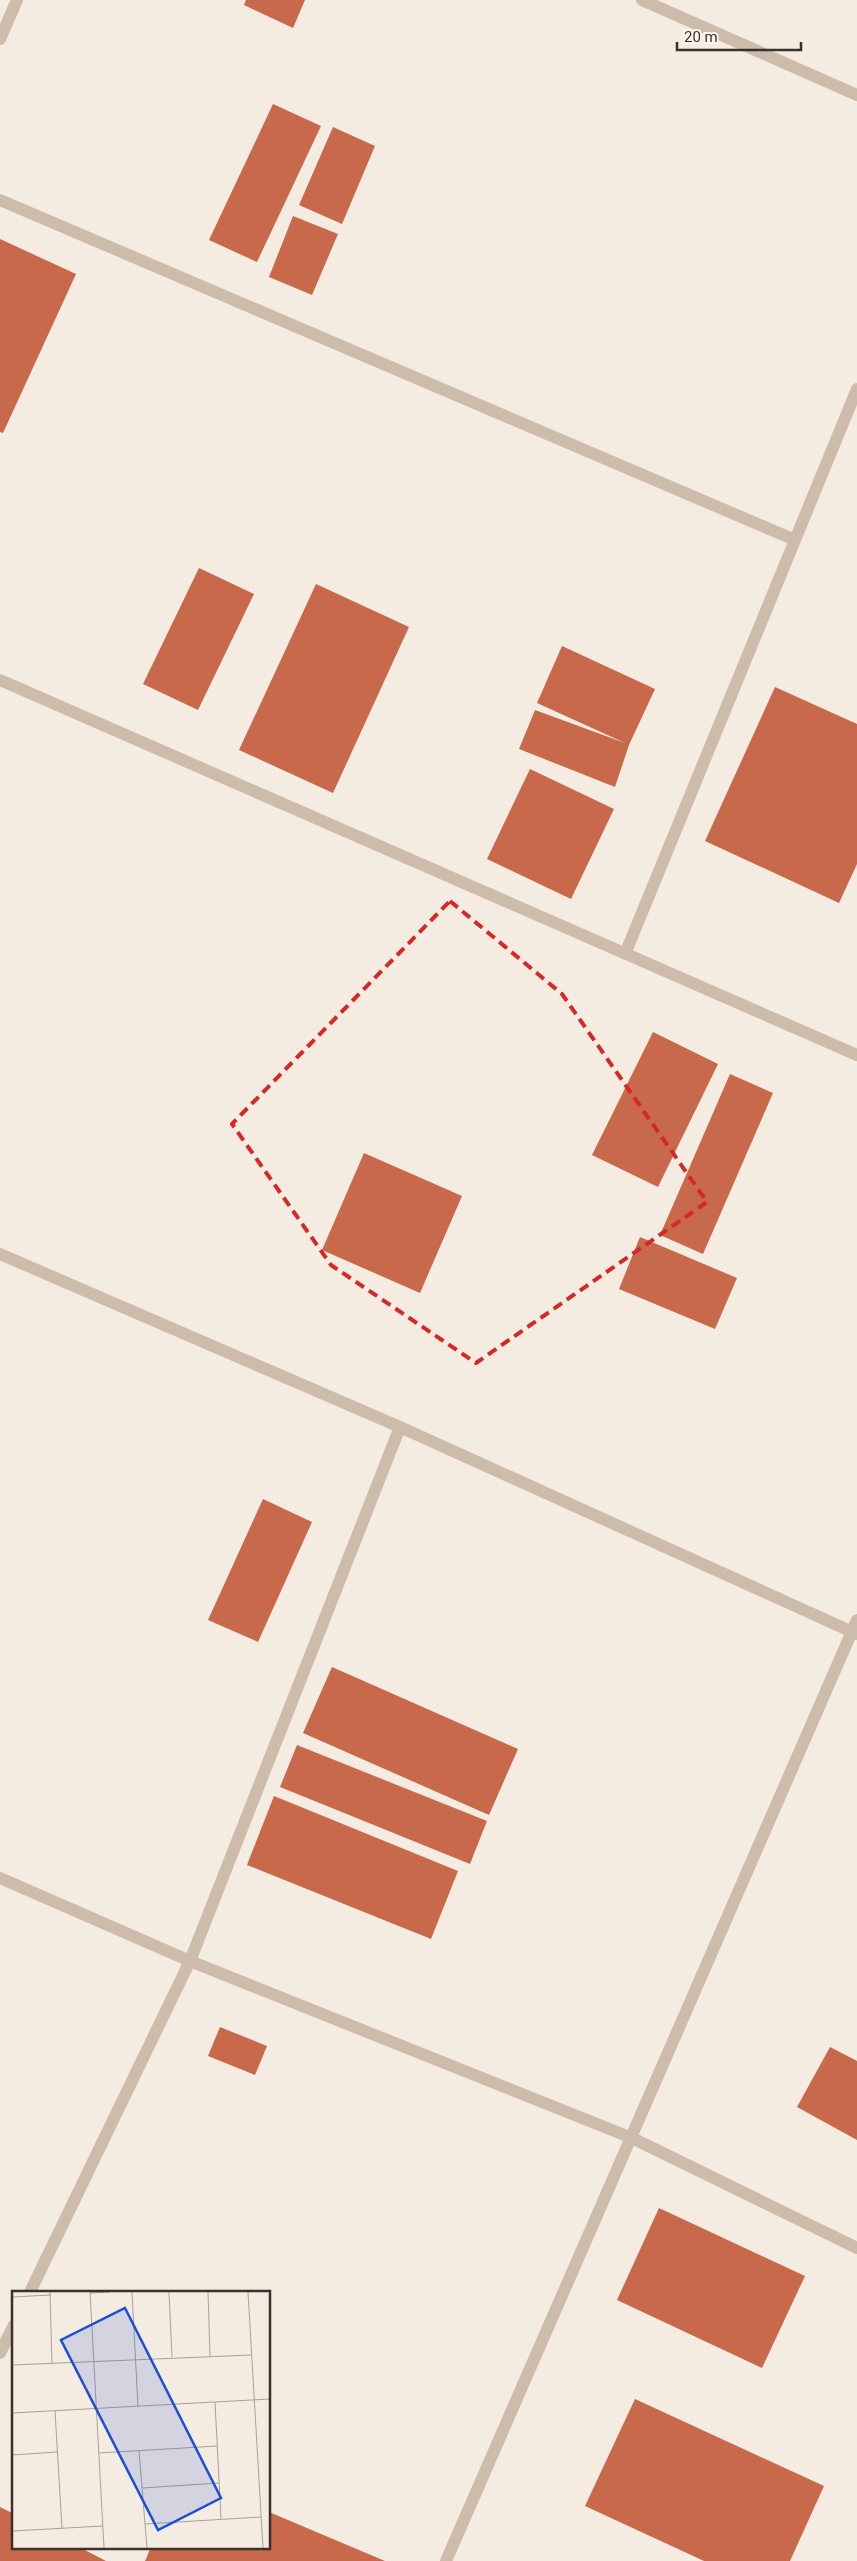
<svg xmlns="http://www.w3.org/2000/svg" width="857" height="2561" font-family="Roboto,sans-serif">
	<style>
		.building { fill: #c8694b }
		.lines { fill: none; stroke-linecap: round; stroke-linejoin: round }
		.minor { stroke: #cdbbac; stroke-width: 12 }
		.marked { fill: none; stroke: #d62828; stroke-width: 4; stroke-dasharray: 10 6; stroke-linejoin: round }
		.inset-road { fill: none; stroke: #aaa098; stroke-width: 1 }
		.view { fill: #1d4ed8; fill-opacity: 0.15; stroke: #1d4ed8; stroke-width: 2.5 }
		.inset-edge { fill: none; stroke: #3b302b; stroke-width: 2.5 }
	</style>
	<rect width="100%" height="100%" fill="#f4ebe1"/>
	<path class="building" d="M246 0H305L293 28 244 5Z
		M273 104 321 126 257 262 209 240Z
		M333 127 375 146 342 224 299 205Z
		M293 216 338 234 312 295 269 277Z
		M0 239 76 274 3 433 0 432Z
		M199 568 254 594 198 710 143 684Z
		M316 584 409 627 333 793 239 750Z
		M562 646 655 689 629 745 615 787 519 749 535 710 625 743 537 703Z
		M775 687 857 724V864L839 903 705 841Z
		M530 769 614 809 571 899 487 859Z
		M653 1032 718 1064 658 1187 592 1155Z
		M730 1074 773 1093 703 1254 660 1235Z
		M364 1153 462 1196 420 1293 322 1250Z
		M640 1237 737 1278 715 1329 619 1289Z
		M263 1499 312 1522 258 1642 208 1620Z
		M332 1667 518 1749 489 1815 303 1733Z
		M297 1745 487 1821 470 1864 280 1787Z
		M274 1796 458 1871 431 1939 247 1865Z
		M220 2027 267 2046 255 2075 208 2056Z
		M830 2047 857 2061V2140L797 2107Z
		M659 2208 805 2276 762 2368 617 2300Z
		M635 2399 824 2486 790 2561H704L585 2506Z
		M0 2507 14 2514V2547H79L106 2561H0Z
		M269 2512 385 2561H145L151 2547H269Z"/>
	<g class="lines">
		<path class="minor" d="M642 0 857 95
			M0 39 17 0
			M0 200 795 540
			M0 680 857 1055
			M625 954 857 389
			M0 1254 400 1427 857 1634
			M0 1878 190 1961 632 2138 857 2248
			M30 2292 190 1961 400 1427
			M0 2353 14 2325
			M446 2561 857 1620"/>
	</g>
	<path class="marked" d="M450 901 562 994 707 1202 476 1363 331 1265 232 1124Z"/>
	<g transform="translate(12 2291)">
		<rect width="258" height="258" fill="#f4ebe1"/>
		<path class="inset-road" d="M38 1 40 73M78 1 92 257M120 1 126 116M157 1 160 66M196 1 198 65M236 1 251 257M78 2 98 1M0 6 39 4M0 74 239 64M203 111 209 228M43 120 50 238M0 122 258 108M127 160 135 257M87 162 205 155M0 164 45 161M130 197 207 192M133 233 249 226M0 240 91 235"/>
		<path class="view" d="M113 17 209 207 146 239 49 49Z"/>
		<rect width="258" height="258" class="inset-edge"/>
	</g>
	<path d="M677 42v8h124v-8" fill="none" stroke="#3b302b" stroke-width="2.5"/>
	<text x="684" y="42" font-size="15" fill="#3b302b" stroke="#fbf5ee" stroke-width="4" paint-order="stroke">20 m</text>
</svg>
